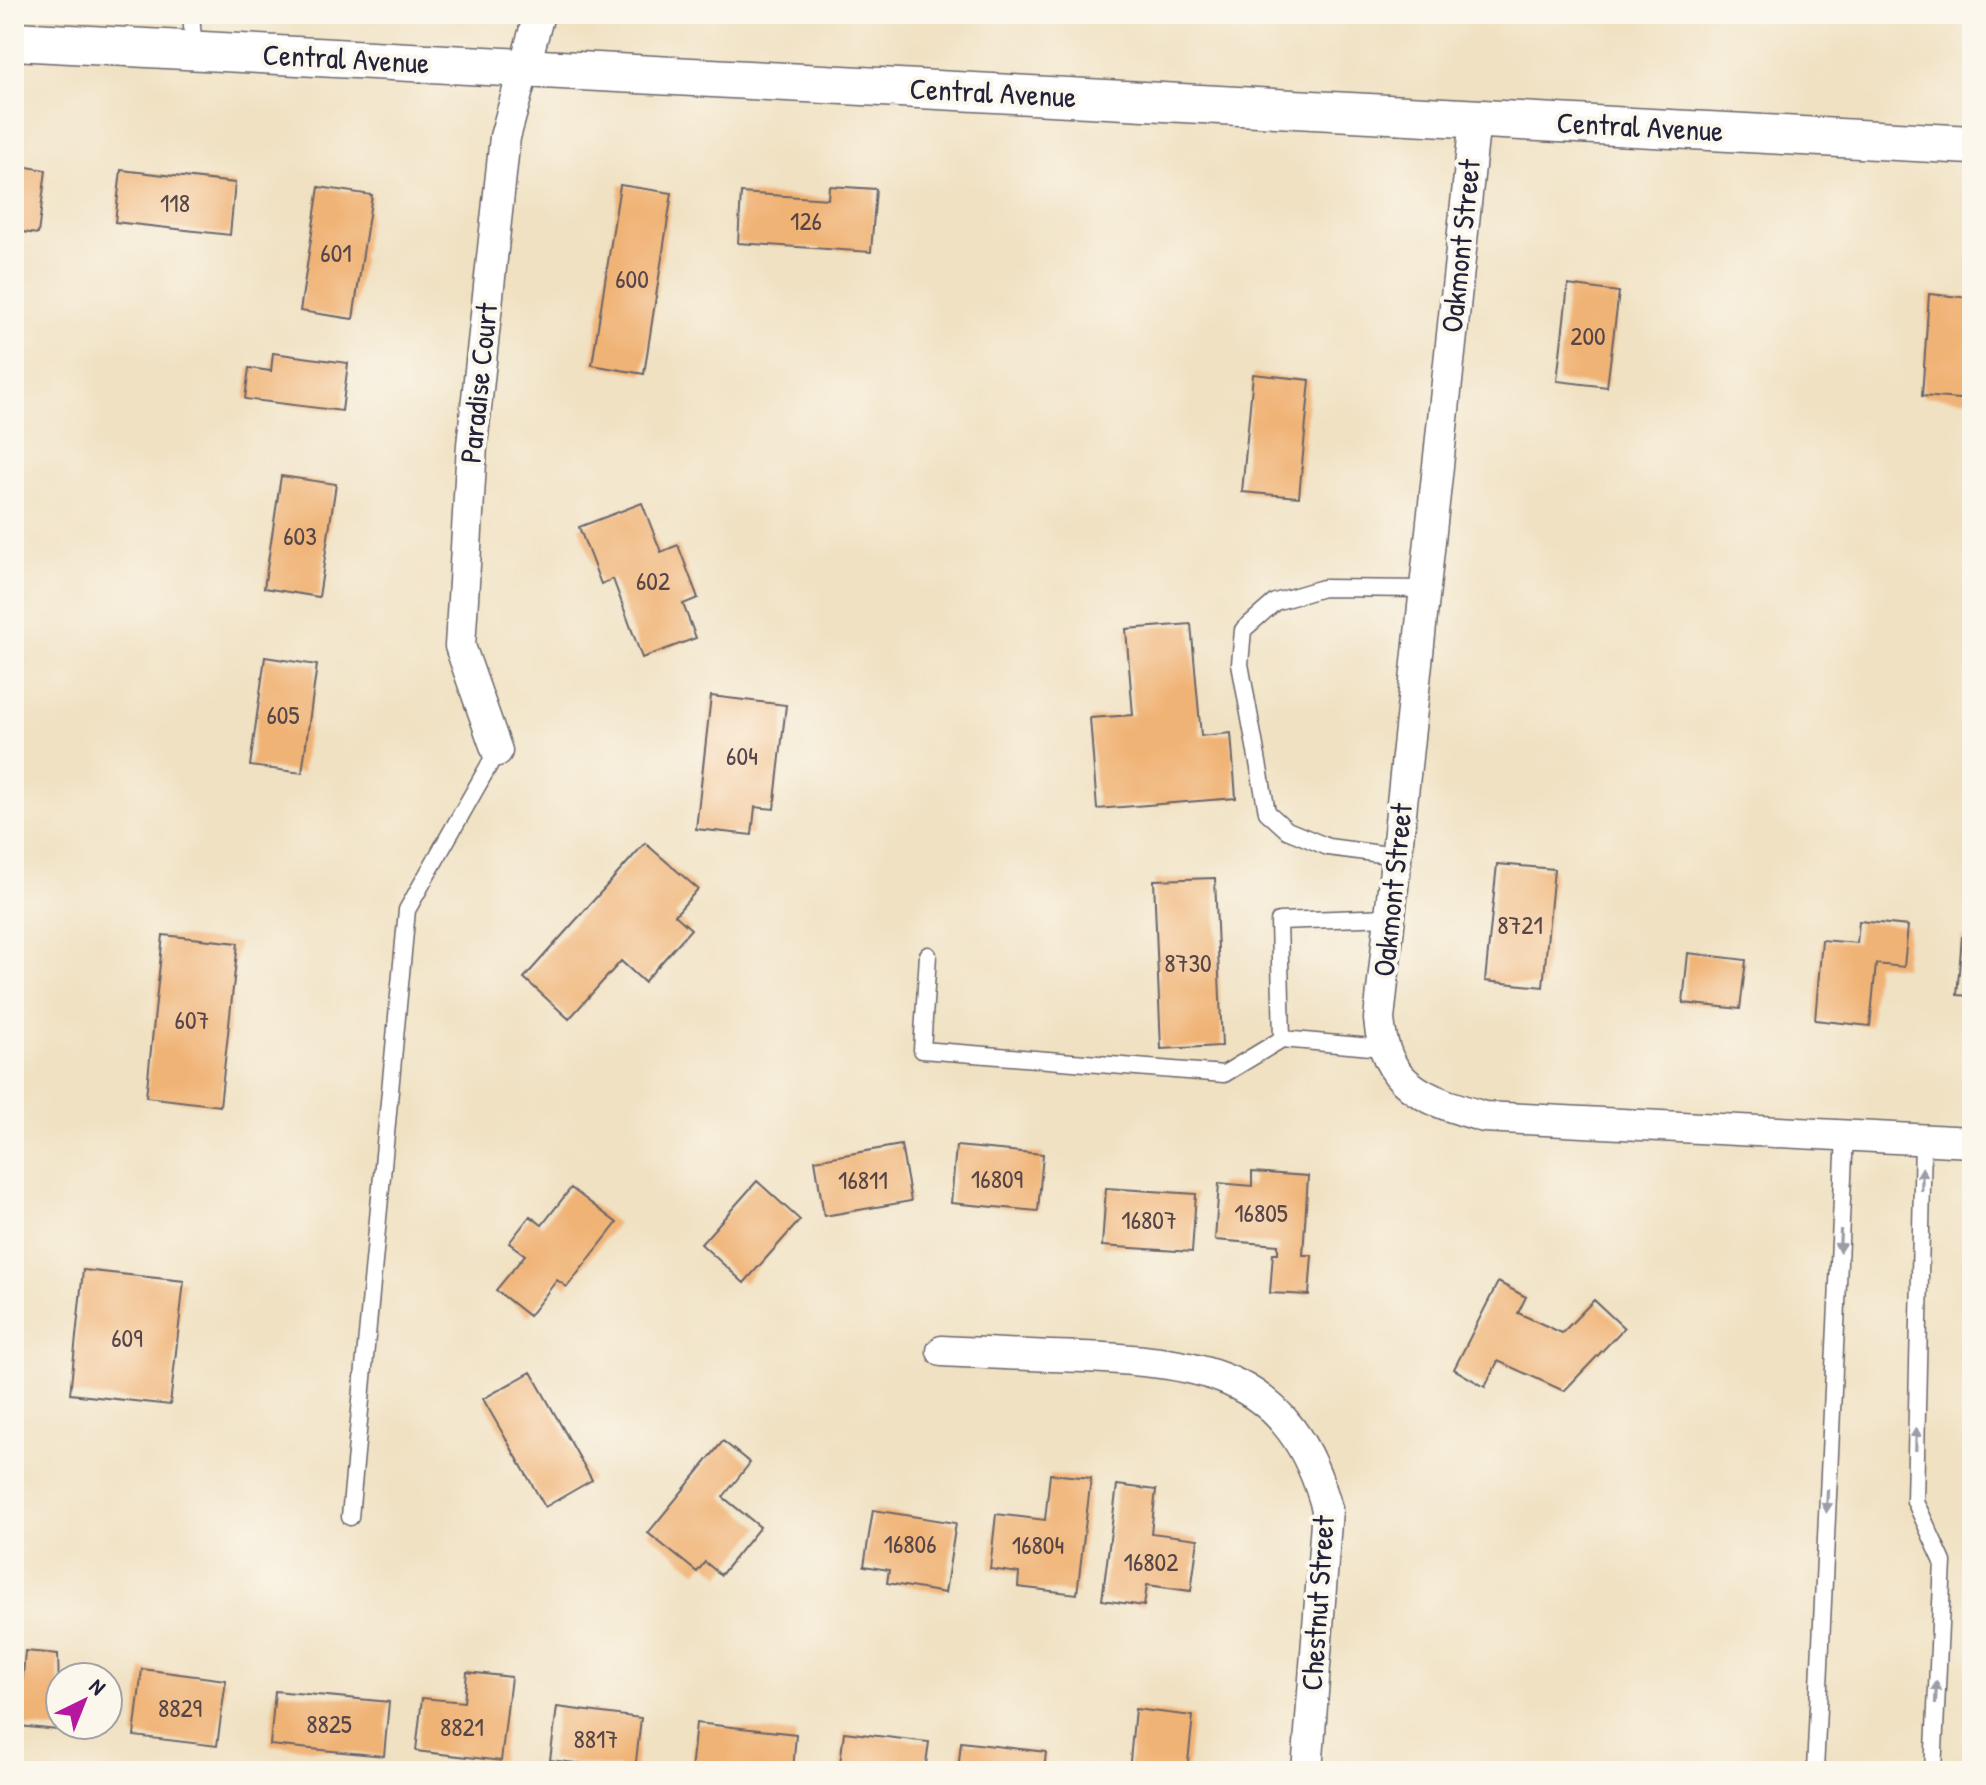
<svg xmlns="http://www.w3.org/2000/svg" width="1986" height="1785" font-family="'Patrick Hand',sans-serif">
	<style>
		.building { fill: #f0b376 }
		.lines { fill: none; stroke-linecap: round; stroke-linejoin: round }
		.service-casing { stroke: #6a656a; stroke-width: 19 }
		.minor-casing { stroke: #6a656a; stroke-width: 33 }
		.tertiary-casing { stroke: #6a656a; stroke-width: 41 }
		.service { stroke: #fff; stroke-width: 16 }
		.minor { stroke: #fff; stroke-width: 30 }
		.tertiary { stroke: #fff; stroke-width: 38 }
		.oneway { fill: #9c9ca7 }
		.labels { text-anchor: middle; stroke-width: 8; stroke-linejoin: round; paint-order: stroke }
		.number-label { font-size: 26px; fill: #56464a }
		.street-label { font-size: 30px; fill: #22223b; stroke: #fbf7ec }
	</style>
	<rect width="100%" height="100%" fill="#fbf7ec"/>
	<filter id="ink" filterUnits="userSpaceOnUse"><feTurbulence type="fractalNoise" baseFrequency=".0125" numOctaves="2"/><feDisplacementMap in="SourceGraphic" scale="16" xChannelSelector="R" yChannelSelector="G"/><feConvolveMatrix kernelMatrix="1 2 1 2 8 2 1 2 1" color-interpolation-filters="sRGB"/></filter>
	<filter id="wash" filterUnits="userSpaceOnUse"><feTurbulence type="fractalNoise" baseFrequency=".006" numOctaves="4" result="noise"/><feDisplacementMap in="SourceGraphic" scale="32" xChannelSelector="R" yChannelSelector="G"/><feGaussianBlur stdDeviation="1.8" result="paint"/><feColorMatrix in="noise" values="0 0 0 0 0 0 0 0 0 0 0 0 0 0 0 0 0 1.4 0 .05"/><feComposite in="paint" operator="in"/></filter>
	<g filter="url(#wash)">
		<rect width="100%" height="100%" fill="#f0e1c2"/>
		<g id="blocks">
			<path class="building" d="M14 165 46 170 38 234 14 231Z
				M121 170 235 183 230 235 115 222Z
				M620 185 672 193 644 374 592 365Z
				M829 186 876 189 871 252 738 243 741 193 828 199Z
				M319 187 372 195 353 319 300 311Z
				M1568 285 1619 292 1607 387 1557 381Z
				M1929 294 1972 298V400L1922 396Z
				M273 353 348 363 342 411 245 399 249 368 271 371Z
				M1253 374 1310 380 1299 497 1242 492Z
				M281 476 336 484 319 597 264 588Z
				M642 503 661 552 678 545 698 598 683 604 696 638 642 658 613 579 601 584 579 527Z
				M1191 624 1201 736 1231 733 1236 798 1097 809 1090 718 1133 715 1126 629Z
				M265 657 317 665 302 773 250 766Z
				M711 696 786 705 774 809 755 807 752 835 696 829Z
				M645 843 698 889 675 915 691 929 644 982 621 961 569 1019 524 978Z
				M1497 864 1554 869 1543 987 1485 981Z
				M1215 878 1222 1046 1161 1049 1154 880Z
				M1859 921 1908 926 1904 967 1876 964 1870 1026 1815 1020 1822 940 1857 943Z
				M163 935 238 943 220 1106 146 1097Z
				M1962 937 1972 938V996L1957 995Z
				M1688 953 1746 960 1740 1009 1683 1003Z
				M901 1145 911 1201 824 1216 815 1160Z
				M956 1146 1043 1154 1038 1211 951 1203Z
				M1252 1172 1308 1176 1303 1255H1312L1309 1295 1270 1293 1273 1253H1278V1245L1215 1240 1219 1183 1252 1186Z
				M757 1181 800 1220 744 1283 701 1244Z
				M571 1188 617 1223 567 1287 557 1280 529 1316 496 1290 525 1255 509 1243 530 1216 542 1225Z
				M1106 1188 1196 1194 1192 1252 1102 1246Z
				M83 1270 184 1281 170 1405 70 1394Z
				M1498 1282 1526 1297 1518 1313 1562 1333 1594 1300 1624 1328 1564 1391 1498 1361 1485 1387 1454 1369Z
				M531 1372 592 1480 545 1507 483 1399Z
				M723 1441 750 1463 723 1497 760 1527 721 1575 705 1562 697 1572 648 1533Z
				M1050 1474 1091 1478 1077 1594 1018 1587 1019 1573 990 1569 996 1514 1045 1520Z
				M1117 1485 1156 1490 1151 1533 1198 1539 1191 1591 1147 1585 1144 1606 1102 1600Z
				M873 1510 956 1523 945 1593 887 1583 889 1570 864 1566Z
				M25 1651 58 1654 60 1725H107L106 1735 19 1726Z
				M142 1669 226 1680 217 1746 134 1736Z
				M467 1672 511 1677 501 1761 416 1751 422 1698 464 1702Z
				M275 1691 389 1702 384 1756 270 1745Z
				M557 1707 641 1718 635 1770 550 1760Z
				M1135 1709 1193 1716 1187 1771H1129Z
				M696 1723 796 1734 793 1771H691Z
				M844 1732 929 1742 925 1771H839Z
				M961 1742 1046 1752 1044 1771H958Z"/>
		</g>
	</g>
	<g filter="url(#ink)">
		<use href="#blocks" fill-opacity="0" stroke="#6a656a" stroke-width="2"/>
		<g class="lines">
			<defs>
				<path id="service" d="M191 14 194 51
					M1396 856 1328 847 1287 830 1267 812 1240 664 1243 630 1275 602 1323 588 1425 589
					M928 955 922 1050 1224 1074 1282 1039
					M1382 1048 1282 1039 1279 921 1390 917
					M1923 1139 1915 1501 1943 1562 1933 1771
					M350 1517 407 910 497 751
					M1815 1771 1845 1135"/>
				<path id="minor" d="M1475 119 1379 1019C1385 1088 1425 1099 1484 1117L1972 1142
					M497 751 460 646 463 599 472 445 505 137 539 14
					M942 1351C989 1353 1036 1356 1083 1357 1205 1362 1291 1375 1327 1509L1307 1771"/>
				<path id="tertiary" d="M14 41 1972 145"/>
			</defs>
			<use href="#service" class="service-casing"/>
			<use href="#minor" class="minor-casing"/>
			<use href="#tertiary" class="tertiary-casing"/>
			<use href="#service" class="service"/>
			<use href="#minor" class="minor"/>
			<use href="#tertiary" class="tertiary"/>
		</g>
		<defs><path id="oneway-solid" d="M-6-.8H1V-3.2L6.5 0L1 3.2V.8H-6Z" transform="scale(2)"/></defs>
		<g class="oneway">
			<use href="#oneway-solid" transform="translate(1922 1179) rotate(-89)"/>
			<use href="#oneway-solid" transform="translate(1840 1241) rotate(93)"/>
			<use href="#oneway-solid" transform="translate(1916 1439) rotate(-89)"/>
			<use href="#oneway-solid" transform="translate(1827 1501) rotate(93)"/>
			<use href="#oneway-solid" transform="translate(1936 1693) rotate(-87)"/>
		</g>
	</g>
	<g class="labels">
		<g class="number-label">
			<text x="175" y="212">118</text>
			<text x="806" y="230">126</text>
			<text x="336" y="262">601</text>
			<text x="632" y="288">600</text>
			<text x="1588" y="345">200</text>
			<text x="300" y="545">603</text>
			<text x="653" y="590">602</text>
			<text x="283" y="724">605</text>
			<text x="742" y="765">604</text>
			<text x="1520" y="934">8721</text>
			<text x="1188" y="972">8730</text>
			<text x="192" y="1029">607</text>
			<text x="997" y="1188">16809</text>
			<text x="863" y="1189">16811</text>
			<text x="1261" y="1222">16805</text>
			<text x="1149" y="1229">16807</text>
			<text x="127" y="1347">609</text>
			<text x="910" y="1553">16806</text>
			<text x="1038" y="1554">16804</text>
			<text x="1151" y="1571">16802</text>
			<text x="180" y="1717">8829</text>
			<text x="329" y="1733">8825</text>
			<text x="462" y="1736">8821</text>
			<text x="596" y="1748">8817</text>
		</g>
		<g class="street-label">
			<text transform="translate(346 59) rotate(3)" y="10">Central Avenue</text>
			<text transform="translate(993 93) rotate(3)" y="10">Central Avenue</text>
			<text transform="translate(1640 127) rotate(3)" y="10">Central Avenue</text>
			<text transform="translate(1461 246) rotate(-84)" y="10">Oakmont Street</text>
			<text transform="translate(479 383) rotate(-84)" y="10">Paradise Court</text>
			<text transform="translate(1393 890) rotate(-84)" y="10">Oakmont Street</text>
			<text transform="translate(1318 1603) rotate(-86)" y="10">Chestnut Street</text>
		</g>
	</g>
	<rect width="1986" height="1785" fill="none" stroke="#fbf7ec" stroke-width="48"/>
	<g transform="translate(84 1701) rotate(43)"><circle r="38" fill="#fbf7ec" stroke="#a4a2a5" stroke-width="2"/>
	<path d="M0-6L14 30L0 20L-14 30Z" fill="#b5179e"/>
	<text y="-12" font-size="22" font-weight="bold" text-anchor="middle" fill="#22223b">N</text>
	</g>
</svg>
